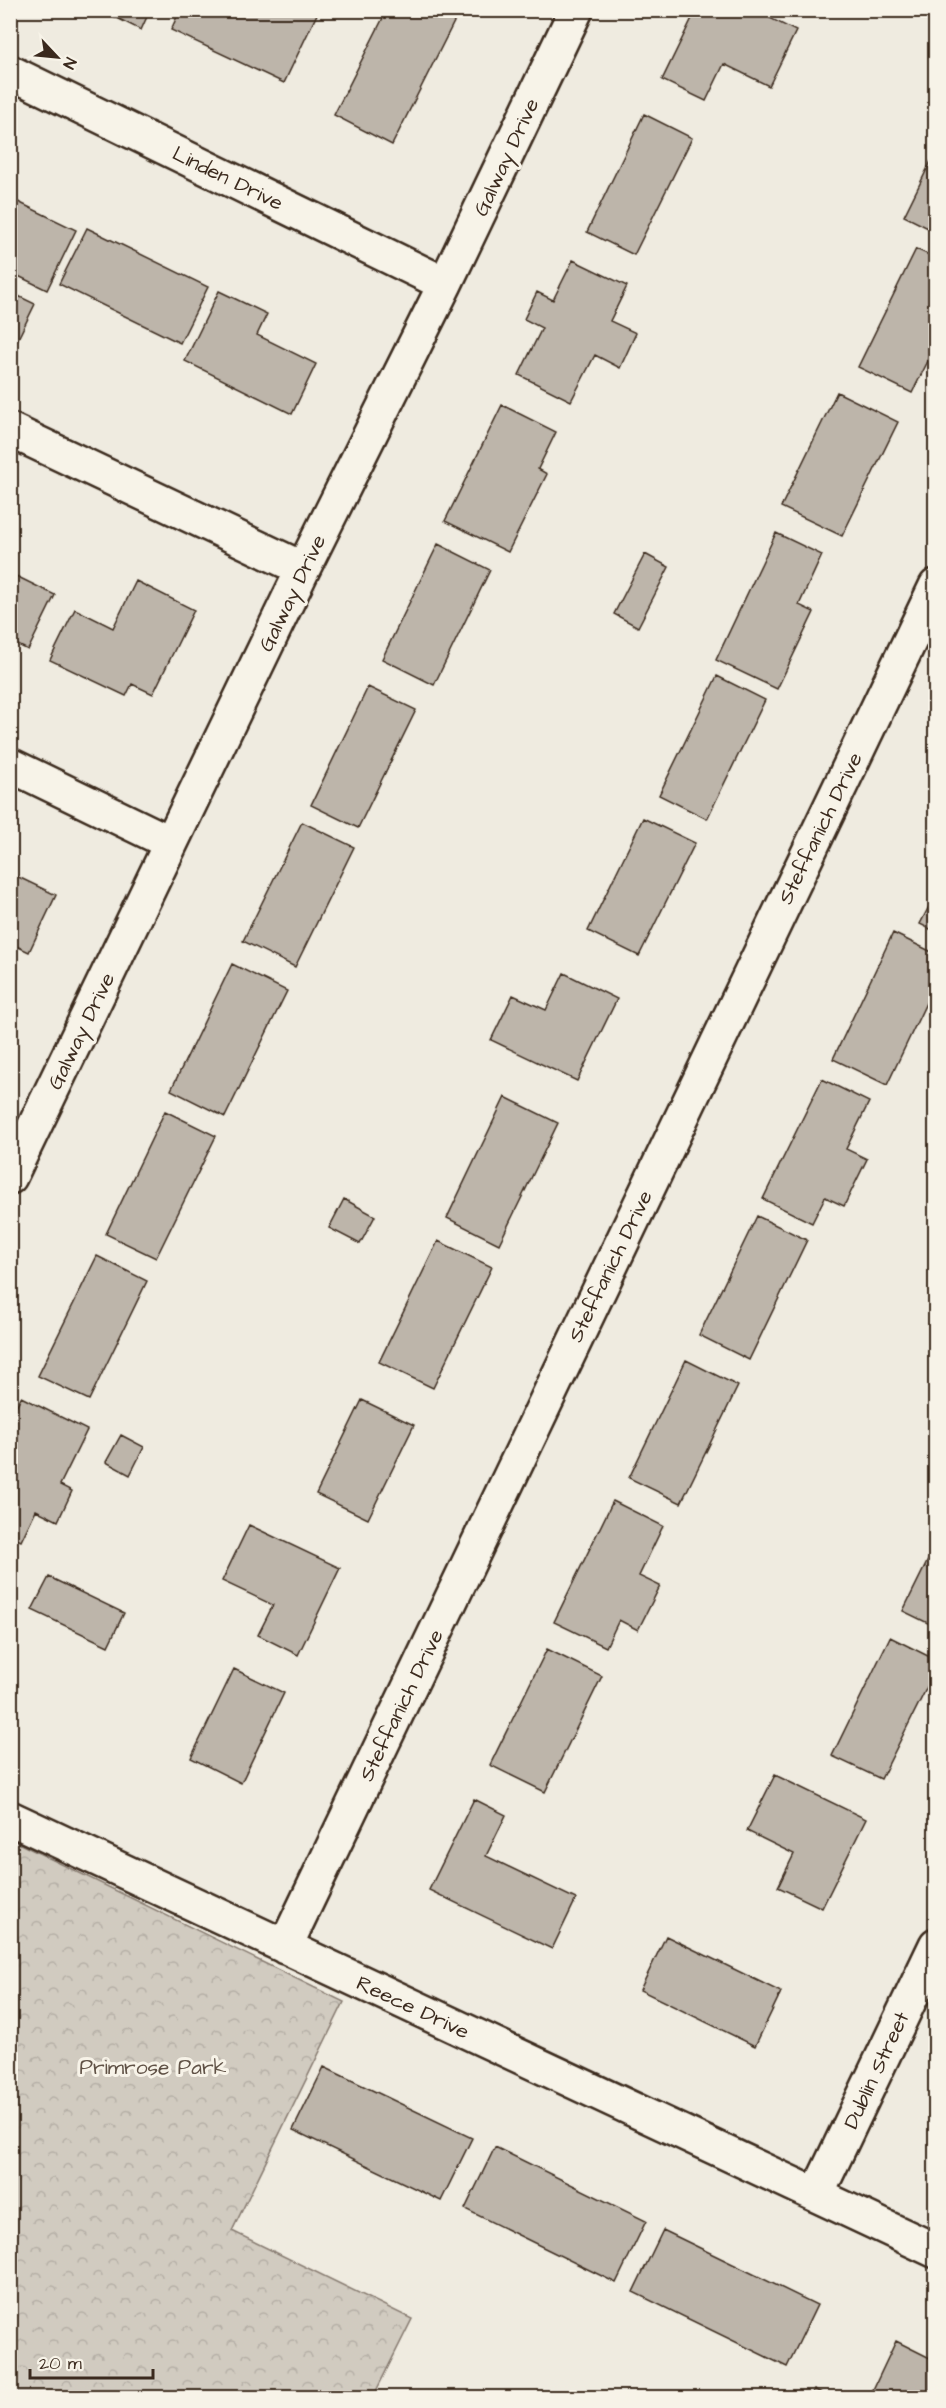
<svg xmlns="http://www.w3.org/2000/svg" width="946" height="2408" font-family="'Architects Daughter',sans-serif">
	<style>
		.park { fill: url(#park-crowns); stroke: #867a6f; stroke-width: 1.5 }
		.building { fill: #bdb5aa; stroke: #3b2a1e; stroke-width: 1.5 }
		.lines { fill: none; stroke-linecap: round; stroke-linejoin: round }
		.minor-casing { stroke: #3b2a1e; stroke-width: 38 }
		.minor { stroke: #f7f3e8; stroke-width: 33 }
		.labels { text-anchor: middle; stroke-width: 6; stroke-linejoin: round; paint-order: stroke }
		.street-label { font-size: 21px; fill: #3b2a1e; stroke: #f7f3e8 }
		.park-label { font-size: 21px; fill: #605246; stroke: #f7f3e8 }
	</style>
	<defs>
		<pattern id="park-crowns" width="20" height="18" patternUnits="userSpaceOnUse" patternTransform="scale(1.5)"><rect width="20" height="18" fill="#d1cbc0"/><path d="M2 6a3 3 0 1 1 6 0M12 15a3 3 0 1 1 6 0" fill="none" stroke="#b4aea5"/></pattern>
	</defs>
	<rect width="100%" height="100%" fill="#efebe0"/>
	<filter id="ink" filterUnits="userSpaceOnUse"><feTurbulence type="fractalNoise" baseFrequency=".0167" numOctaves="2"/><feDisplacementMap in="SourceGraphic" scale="12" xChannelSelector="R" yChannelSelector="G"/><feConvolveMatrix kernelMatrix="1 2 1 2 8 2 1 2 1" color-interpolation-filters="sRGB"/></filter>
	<g filter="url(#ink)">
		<path class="park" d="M10 1839 344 2002 232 2231 412 2319 373 2397H11Z"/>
		<path class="building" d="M101 10H150L141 30Z
			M180 10H319L284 83 171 30Z
			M387 10H460L392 145 334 115Z
			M696 10H754L796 31 769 86 724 64 706 101 662 80Z
			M644 114 692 138 634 255 587 232Z
			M936 151V232L904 216Z
			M10 198 76 230 47 290 10 272Z
			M87 228 208 287 180 343 59 284Z
			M916 249 936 258V345L912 393 858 367Z
			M573 260 627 286 610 321 636 333 620 368 595 355 571 401 519 375 542 328 524 319 537 292 553 300Z
			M219 291 267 314 257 335 316 364 292 414 185 361Z
			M10 292 35 304 10 355Z
			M837 392 898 422 842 536 781 507Z
			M502 405 556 432 538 469 547 474 508 552 445 521Z
			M776 533 822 555 799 605 814 612 777 689 716 660Z
			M438 544 490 570 434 685 382 659Z
			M10 551 16 553 10 564Z
			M645 554 669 567 638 627 614 614Z
			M10 573 55 595 28 650 10 641Z
			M136 581 194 610 153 694 132 684 126 696 50 660 75 609 113 628Z
			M717 676 765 700 707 819 659 795Z
			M368 687 416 710 358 828 311 805Z
			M643 818 695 843 639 956 588 931Z
			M302 822 354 847 295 967 243 941Z
			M10 873 56 895 29 952 10 943Z
			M936 893V932L920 924Z
			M893 933 936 954V982L887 1085 833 1059Z
			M232 964 287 991 225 1117 171 1090Z
			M564 973 617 999 577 1081 491 1040 513 995 546 1010Z
			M822 1079 869 1102 846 1149 867 1159 844 1206 825 1197 812 1223 763 1199Z
			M505 1097 558 1123 499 1244 447 1218Z
			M165 1111 216 1136 156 1258 106 1234Z
			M344 1199 375 1216 360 1244 329 1228Z
			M757 1216 807 1240 749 1360 699 1335Z
			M438 1241 492 1267 433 1388 379 1362Z
			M97 1256 147 1281 89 1400 38 1376Z
			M686 1360 738 1386 681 1503 629 1478Z
			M21 1397 87 1430 60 1485 72 1491 58 1521 36 1510 21 1541 10 1536V1418Z
			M362 1400 414 1425 368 1519 316 1494Z
			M121 1435 144 1447 130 1475 106 1462Z
			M613 1501 663 1526 639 1576 660 1586 638 1630 619 1620 606 1647 554 1622Z
			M249 1525 340 1568 298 1655 258 1635 273 1605 222 1581Z
			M936 1544V1627L903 1611Z
			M49 1577 124 1613 108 1646 32 1610Z
			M890 1637 936 1660V1669L881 1779 832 1756Z
			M547 1649 602 1676 545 1792 490 1765Z
			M234 1669 284 1693 241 1783 191 1758Z
			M775 1775 866 1819 822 1908 778 1887 794 1854 747 1831Z
			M474 1799 506 1815 486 1856 576 1899 552 1949 429 1890Z
			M666 1936 781 1992 755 2046 640 1990Z
			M324 2067 472 2138 441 2201 293 2130Z
			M495 2147 646 2221 616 2283 465 2209Z
			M663 2230 817 2305 787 2367 633 2292Z
			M896 2341 936 2361V2398H869Z
			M814 2389 831 2398H810Z"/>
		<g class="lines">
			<defs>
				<path id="minor" d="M10 72 445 284
					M10 430 303 569
					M10 765 171 843
					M10 1177 303 569 445 284 576 10
					M10 1818 936 2251
					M285 1947 936 586
					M817 2194 936 1945"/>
			</defs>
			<use href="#minor" class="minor-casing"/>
			<use href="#minor" class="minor"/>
		</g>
	</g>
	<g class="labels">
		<g class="street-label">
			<text transform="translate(506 157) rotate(-65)" y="7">Galway Drive</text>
			<text transform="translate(228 178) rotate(26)" y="7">Linden Drive</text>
			<text transform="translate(292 593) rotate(-64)" y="7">Galway Drive</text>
			<text transform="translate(820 828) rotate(-64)" y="7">Steffanich Drive</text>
			<text transform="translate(81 1031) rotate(-64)" y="7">Galway Drive</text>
			<text transform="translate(610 1266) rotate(-64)" y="7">Steffanich Drive</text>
			<text transform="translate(401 1705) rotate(-64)" y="7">Steffanich Drive</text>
			<text transform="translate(413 2007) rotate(25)" y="7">Reece Drive</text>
			<text transform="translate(876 2070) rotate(-65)" y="7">Dublin Street</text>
		</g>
		<g class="park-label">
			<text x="153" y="2074">Primrose Park</text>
		</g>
	</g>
	<rect width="946" height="2408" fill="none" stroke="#f7f3e8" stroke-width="36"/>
	<rect x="18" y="18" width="910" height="2372" fill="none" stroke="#3b2a1e" stroke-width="2" filter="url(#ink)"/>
	<g transform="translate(57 57) rotate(116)" stroke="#f7f3e8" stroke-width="4.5" paint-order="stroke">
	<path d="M0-4.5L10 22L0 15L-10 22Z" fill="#3b2a1e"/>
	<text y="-9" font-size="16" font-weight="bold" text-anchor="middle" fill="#3b2a1e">N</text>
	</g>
	<path d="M30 2369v9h123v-9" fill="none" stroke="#3b2a1e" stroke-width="3"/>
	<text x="39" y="2369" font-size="18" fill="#3b2a1e" stroke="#f7f3e8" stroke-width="4.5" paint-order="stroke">20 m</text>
</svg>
